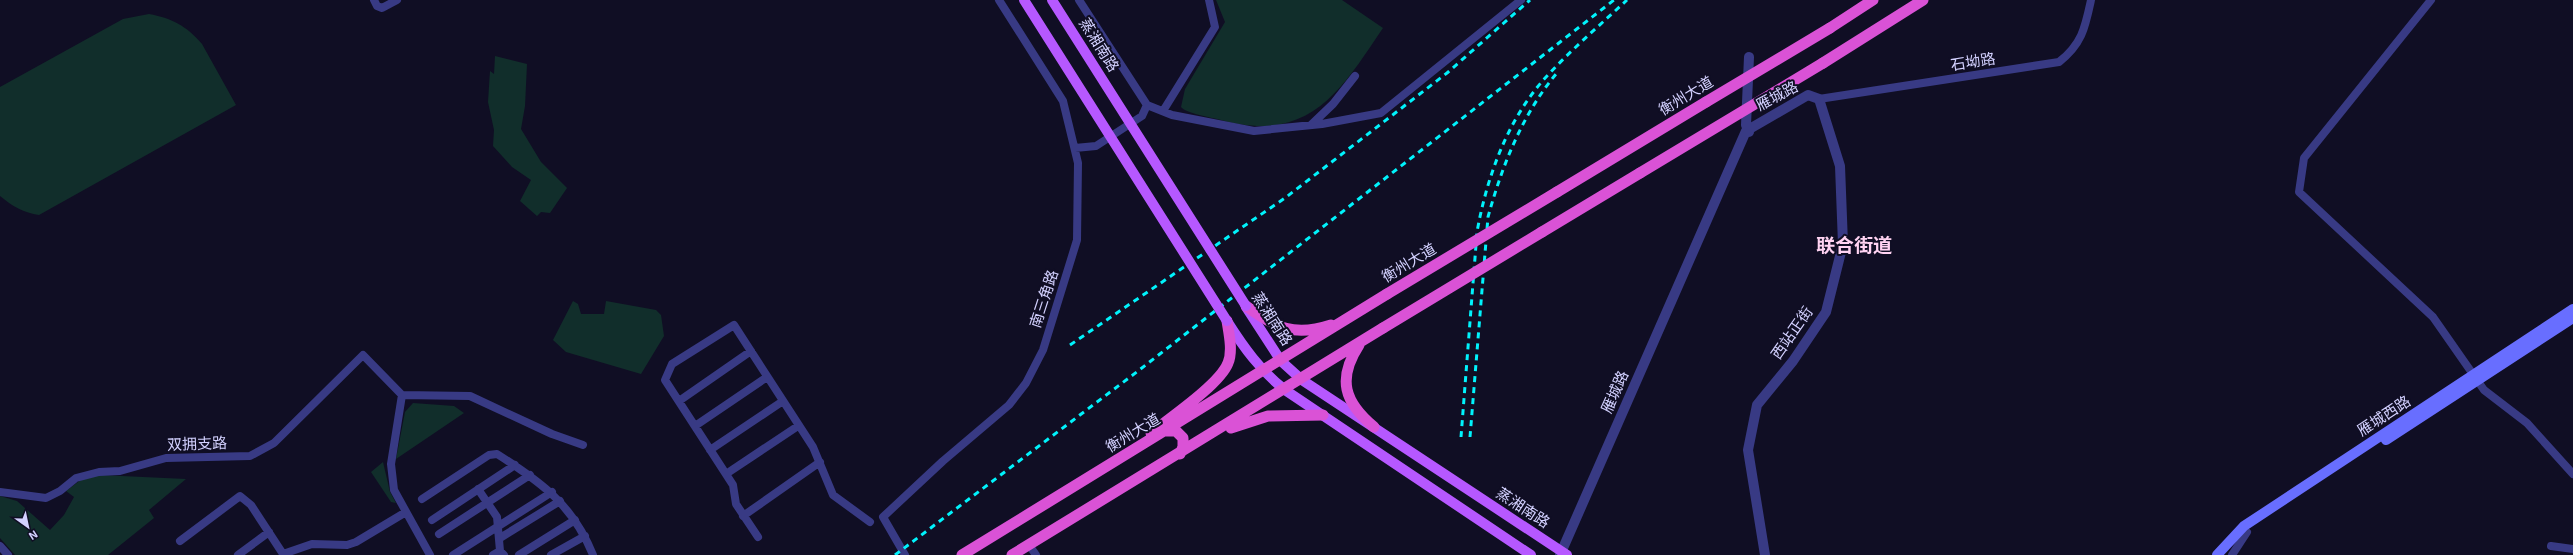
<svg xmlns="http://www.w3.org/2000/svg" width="2573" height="555" font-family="'Exo 2','Noto Sans SC',sans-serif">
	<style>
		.green { fill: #112e2b }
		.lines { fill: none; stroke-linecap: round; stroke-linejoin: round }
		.minor { stroke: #383a84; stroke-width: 8 }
		.tertiary { stroke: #383a84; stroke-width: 10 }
		.secondary { stroke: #686eff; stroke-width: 10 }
		.primary { stroke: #b658ff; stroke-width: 10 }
		.trunk { stroke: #da52d6; stroke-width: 11 }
		.rail { stroke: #00f3fc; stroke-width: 3; stroke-dasharray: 6 5; stroke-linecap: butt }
		.primary-bridge { stroke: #b658ff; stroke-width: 10 }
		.trunk-bridge { stroke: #da52d6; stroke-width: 11 }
		.labels { text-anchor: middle; stroke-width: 4; stroke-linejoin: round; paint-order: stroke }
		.street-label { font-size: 15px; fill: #d3d1ff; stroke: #100e24 }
		.district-label { font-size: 19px; font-weight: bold; fill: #ffd3f2; stroke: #100e24 }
	</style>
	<rect width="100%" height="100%" fill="#100e24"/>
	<path class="green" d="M1216 0H1342L1383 28C1340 92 1309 144 1221 120 1213 118 1185 113 1181 107L1185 89 1225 22Z
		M149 14C171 18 187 26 202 44L236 105 39 215C24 213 12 206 0 196V87L123 19Z
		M495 56 527 64 525 106 521 129 541 162 567 188 550 213 541 212 537 216 520 201 531 180 512 167 493 146 494 130 488 102 490 71 494 74Z
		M573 301 578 304 581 314H604L606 301 656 310 661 315 664 336 641 374 566 352 553 340Z
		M413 403 454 406 464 413 396 459 405 412Z
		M383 462 390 492 396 503 391 502 371 472Z
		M100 475 186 479 149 510 154 518 108 555H15L0 538V496L17 501 50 530 64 515 74 497 66 491 82 479Z"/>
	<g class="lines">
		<path class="minor" d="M374 0 377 6 382 8 397 0
			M1079 0 1147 105 1172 115 1254 131 1322 124 1381 113 1521 0
			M2431 0 2304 158 2299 192 2433 317 2484 390 2527 423 2573 474
			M1819 99 2059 62C2082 44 2085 28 2091 0
			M1163 111 1215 27 1209 0
			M1311 125 1333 104 1355 76
			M1075 148 1096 146 1142 116 1147 105
			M402 395 470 396 552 434 583 445
			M679 401 751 351
			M695 426 767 377
			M710 450 783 401
			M726 474 798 426
			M478 489 497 517 500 551 504 555
			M0 492 46 498 60 491 76 478 99 472 120 471 166 458 250 456 274 443 363 355 402 395 391 464 394 490 430 555
			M422 499 489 455 497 454C541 482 573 505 593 555
			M743 516 820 462
			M432 520 515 465
			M439 534 530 475
			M758 537 736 504 733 485 665 380 672 364 734 325 813 447 833 495 870 522
			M500 538 560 501
			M180 541 240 496 251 505 283 554 312 544 347 545 356 542 406 512
			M1029 545 1036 555
			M0 546 8 555
			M2551 546 2573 549
			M238 555 269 532
			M453 555 552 492
			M493 555 500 551
			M519 555 575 520
			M551 555 585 536
			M905 555 883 517 943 461 1009 405 1026 383 1043 350 1077 240 1078 163 1063 101 999 0
			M2232 555 2247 532"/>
		<path class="tertiary" d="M1749 57 1746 125 1749 132
			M1560 555 1746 131 1808 95 1819 99
			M1765 555 1748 450 1757 405 1793 361 1826 312 1843 244 1840 166 1819 99"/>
		<path class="secondary" d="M2386 440 2573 318
			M2217 555 2244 526 2573 309"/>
		<path class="primary" d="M1246 307 1281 361 1302 380 1567 555
			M1227 321C1244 348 1260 370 1285 390L1531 555"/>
		<path class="trunk" d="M1830 28 1873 0
			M1823 63 1923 0
			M1557 192 1706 102
			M1542 232 1640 173
			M1246 306C1276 328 1294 337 1331 325
			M1359 345C1337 379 1344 402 1374 427
			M1231 428 1268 416 1323 415
			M1165 431H1176L1183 438V447L1180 454
			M1151 433C1170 418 1220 384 1228 363 1233 351 1229 334 1227 321
			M962 555 1387 294
			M1012 555 1383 328"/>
		<path class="rail" d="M1070 345 1285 198 1447 73 1530 0
			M1461 437 1477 232C1487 176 1508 118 1547 76 1572 49 1600 25 1627 0
			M1470 437 1488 217C1502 166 1522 115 1556 74
			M895 555 1138 371 1614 0"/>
		<path class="primary-bridge" d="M1024 0 1227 321
			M1052 0 1246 306"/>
		<path class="trunk-bridge" d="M1706 102 1830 28
			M1640 173 1823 63
			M1387 294 1557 192
			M1383 328 1542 232"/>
	</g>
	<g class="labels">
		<g class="street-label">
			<text transform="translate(1099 45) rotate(58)" y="5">蒸湘南路</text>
			<text transform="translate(1973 62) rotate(-9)" y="5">石坳路</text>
			<text transform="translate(1686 96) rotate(-31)" y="5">衡州大道</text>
			<text transform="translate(1777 96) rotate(-28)" y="5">雁城路</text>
			<text transform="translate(1409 263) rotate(-31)" y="5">衡州大道</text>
			<text transform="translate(1044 299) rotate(-72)" y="5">南三角路</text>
			<text transform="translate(1272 319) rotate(57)" y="5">蒸湘南路</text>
			<text transform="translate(1792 333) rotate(-55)" y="5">西站正街</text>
			<text transform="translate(1615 392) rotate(-66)" y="5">雁城路</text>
			<text transform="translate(2384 416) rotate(-33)" y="5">雁城西路</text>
			<text transform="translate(1133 433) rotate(-31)" y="5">衡州大道</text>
			<text transform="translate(197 444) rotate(-2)" y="5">双拥支路</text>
			<text transform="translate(1523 508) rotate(33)" y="5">蒸湘南路</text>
		</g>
		<g class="district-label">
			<text x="1854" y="252">联合街道</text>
		</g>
	</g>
	<g transform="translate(28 527) rotate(147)" stroke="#100e24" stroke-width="3" paint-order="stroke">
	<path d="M0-3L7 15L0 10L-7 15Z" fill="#d3d1ff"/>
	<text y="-6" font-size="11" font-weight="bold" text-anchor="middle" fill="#d3d1ff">N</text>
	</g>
</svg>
